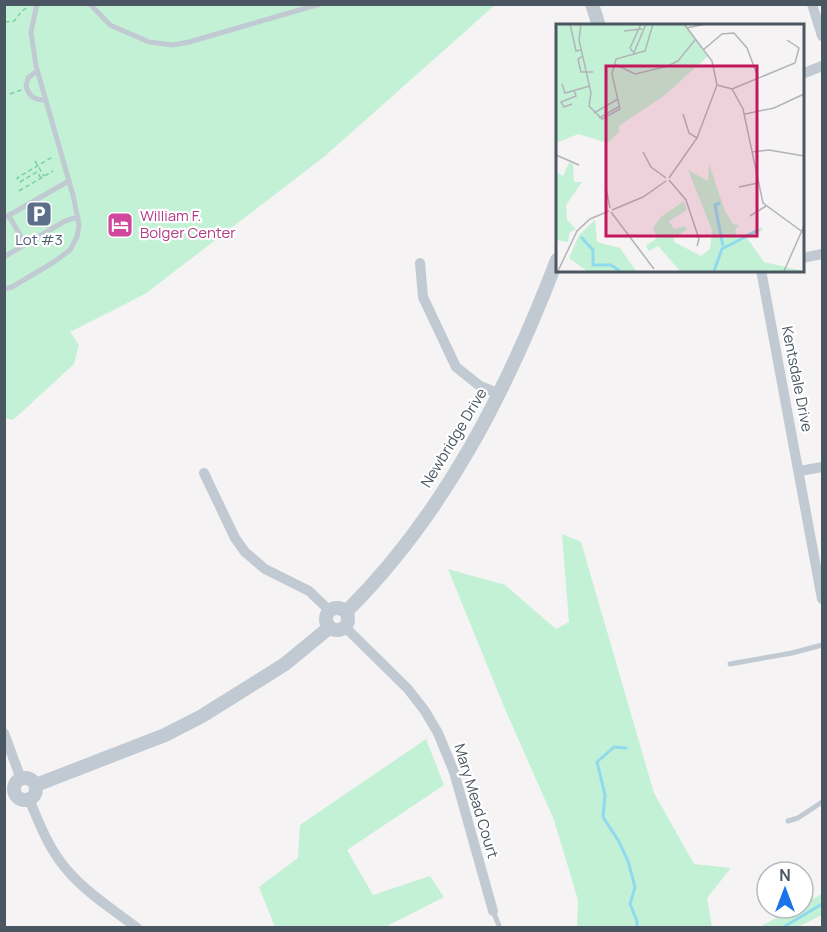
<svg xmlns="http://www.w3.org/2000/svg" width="827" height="932" font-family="Manrope,sans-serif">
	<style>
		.green { fill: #c3f1d5 }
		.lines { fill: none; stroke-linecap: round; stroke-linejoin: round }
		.stream { stroke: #90daee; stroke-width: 3 }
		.path { stroke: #7ad0a6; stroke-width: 1.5; stroke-dasharray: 4.5 3; stroke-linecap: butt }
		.service { stroke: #c1cad2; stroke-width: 5 }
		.minor { stroke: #c1cad2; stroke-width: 10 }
		.tertiary { stroke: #c1cad2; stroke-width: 14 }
		.labels { text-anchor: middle; stroke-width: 4.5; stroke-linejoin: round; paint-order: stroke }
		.hotel-label { font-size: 15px; fill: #b23c85; stroke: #fff; text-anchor: start }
		.service-label { font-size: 15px; fill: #4e5e75; stroke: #fff }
		.street-label { font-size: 15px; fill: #4a5661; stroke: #fff }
		.inset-river { fill: none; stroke: #90daee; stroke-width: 3 }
		.inset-road { fill: none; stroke: #b1b4b9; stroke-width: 1.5 }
		.view { fill: #c2185b; fill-opacity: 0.15; stroke: #c2185b; stroke-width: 3 }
		.inset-edge { fill: none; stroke: #4a5661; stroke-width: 3 }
	</style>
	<rect width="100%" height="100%" fill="#f5f3f3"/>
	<path class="green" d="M4 5H495L325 156 145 294 70 332 79 345 74 364 13 420 4 418Z
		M562 534 581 542 654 793 694 864 731 868 707 898 712 927H577L578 900 554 820 505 709 448 569 505 585 556 629 569 622Z
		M426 739 444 785 347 850 373 895 430 876 444 897 385 927H275L259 887 298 858 300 825Z
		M822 894V915L798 927H759L796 908H803V904Z"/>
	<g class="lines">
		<path class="stream" d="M626 748 614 747 597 762 605 795 603 817 618 840 628 861 635 887 630 904 637 921V928
			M782 928 822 904"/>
		<path class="path" d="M4 16 6 23
			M5 22 14 21 22 11 28 7
			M10 94 21 90
			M35 161 44 176
			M41 178 37 172 20 182 17 178 54 156
			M19 191 53 171"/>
		<path class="service" d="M90 4 110 25 149 42 173 45 189 42 320 4
			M37 71 28 78 26 86C29 96 34 100 45 100
			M9 216 25 244
			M4 218 69 181
			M4 257 65 221 78 217
			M4 289 12 287 54 262 70 250 77 237 79 225 73 195 36 66 31 32 37 4
			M730 664 792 653 822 645
			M788 821 798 818 822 802
			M493 911 500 928"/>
		<path class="minor" d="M812 4 822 36
			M802 74 822 66
			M802 258 822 254
			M420 263 423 297 456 367 480 386 500 394
			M761 270 822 599
			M800 471 822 467
			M204 473 235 538 245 552 265 569 309 591 330 611
			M345 627 408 689 425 711 438 733 454 772 493 911
			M4 733 21 779
			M29 799C38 820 46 842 60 861 80 889 110 907 137 928"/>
		<path class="tertiary" d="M592 4 599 26
			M326 619a11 11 0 1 1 22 0a11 11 0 1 1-22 0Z
			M346 612C445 514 508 388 557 260
			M14 789a11 11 0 1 1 22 0a11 11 0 1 1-22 0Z
			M36 785 165 735 202 716 285 664 330 627"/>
	</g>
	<defs>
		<symbol id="parking-square" viewBox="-11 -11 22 22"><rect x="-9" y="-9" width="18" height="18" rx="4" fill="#5c6f8a" stroke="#fff"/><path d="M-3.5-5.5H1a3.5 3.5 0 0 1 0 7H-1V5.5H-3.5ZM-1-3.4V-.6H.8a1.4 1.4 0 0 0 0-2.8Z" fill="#fff"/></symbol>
		<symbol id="hotel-square" viewBox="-11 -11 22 22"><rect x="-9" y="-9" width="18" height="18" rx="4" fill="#d1479c" stroke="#fff"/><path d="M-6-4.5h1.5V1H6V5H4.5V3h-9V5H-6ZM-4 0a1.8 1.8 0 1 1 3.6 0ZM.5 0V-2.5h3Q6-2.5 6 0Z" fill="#fff"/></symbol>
	</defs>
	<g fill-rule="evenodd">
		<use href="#parking-square" x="24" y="199" width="30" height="30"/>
		<use href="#hotel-square" x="105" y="210" width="30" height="30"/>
	</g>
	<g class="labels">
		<g class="hotel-label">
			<text x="140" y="221">William F.<tspan x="140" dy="17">Bolger Center</tspan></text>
		</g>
		<g class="service-label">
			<text x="39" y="245">Lot #3</text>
		</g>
		<g class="street-label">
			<text transform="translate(797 379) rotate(79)" y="5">Kentsdale Drive</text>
			<text transform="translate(454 438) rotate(-59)" y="5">Newbridge Drive</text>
			<text transform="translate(476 801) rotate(73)" y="5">Mary Mead Court</text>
		</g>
	</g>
	<g transform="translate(556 24)">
		<rect width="248" height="248" fill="#f5f3f3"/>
		<path d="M0 0H130L152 32 109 71 63 102V108L52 119 22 110 0 119ZM13 139 17 140 18 158H26L10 181 11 196 20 205 14 208 12 218 0 216V148L7 152ZM153 140 169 187 177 200 183 201 179 206 181 215 205 203 207 206 191 214 208 238 247 247H124L102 222 93 227 90 222 101 214 97 204 105 193 128 177 131 186 113 197 118 205 129 202 131 206 118 213V218L145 232 154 225 156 206 132 146 152 157ZM39 196 41 218 64 224 80 247H31L13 234 23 211Z" fill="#c3f1d5"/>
		<path class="inset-river" d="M164 179 159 181 167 222M25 213 37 226V241H55L64 247M158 247 166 225 202 206"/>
		<path class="inset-road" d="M14 0 20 27 25 26M25 0 23 16 35 69 33 82 46 95 64 85 56 50 60 35 89 27 97 0M130 4 150 0M68 7 86 5M147 26 166 10 178 9 191 24 202 53M77 28 74 24 85 0M77 31 90 0M27 32 22 35 25 48H37M58 40 79 50 112 42 122 37 139 16M6 60 9 69 34 62M161 61 176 65 187 85 207 179 248 209M176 65 239 39 243 24 231 16M16 80 8 83 5 78 20 72 18 66M38 89 62 75M127 90 133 109 141 114M189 90 218 84 248 70M43 94 64 82M87 128 95 143 110 154M196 128 213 126 248 132M0 131 23 141M113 154 141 114 161 61 156 37 128 0M113 156 130 176 143 215 141 222M183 163 202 159M50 164 54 184M56 186 87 173 110 157M55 188 98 245M194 192 210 182M2 247 21 207 34 195 53 187M228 247 248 202"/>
		<path class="view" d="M50 42H201V212H50Z"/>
		<rect width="248" height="248" class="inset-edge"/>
	</g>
	<rect width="827" height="932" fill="none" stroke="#4a5661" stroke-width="12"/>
	<g transform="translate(785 890)"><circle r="28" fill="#ffffff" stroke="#b7bbc0" stroke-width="1.5"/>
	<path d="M0-4.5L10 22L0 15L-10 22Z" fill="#1a73e8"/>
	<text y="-9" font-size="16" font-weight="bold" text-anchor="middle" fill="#4a5661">N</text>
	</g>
</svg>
